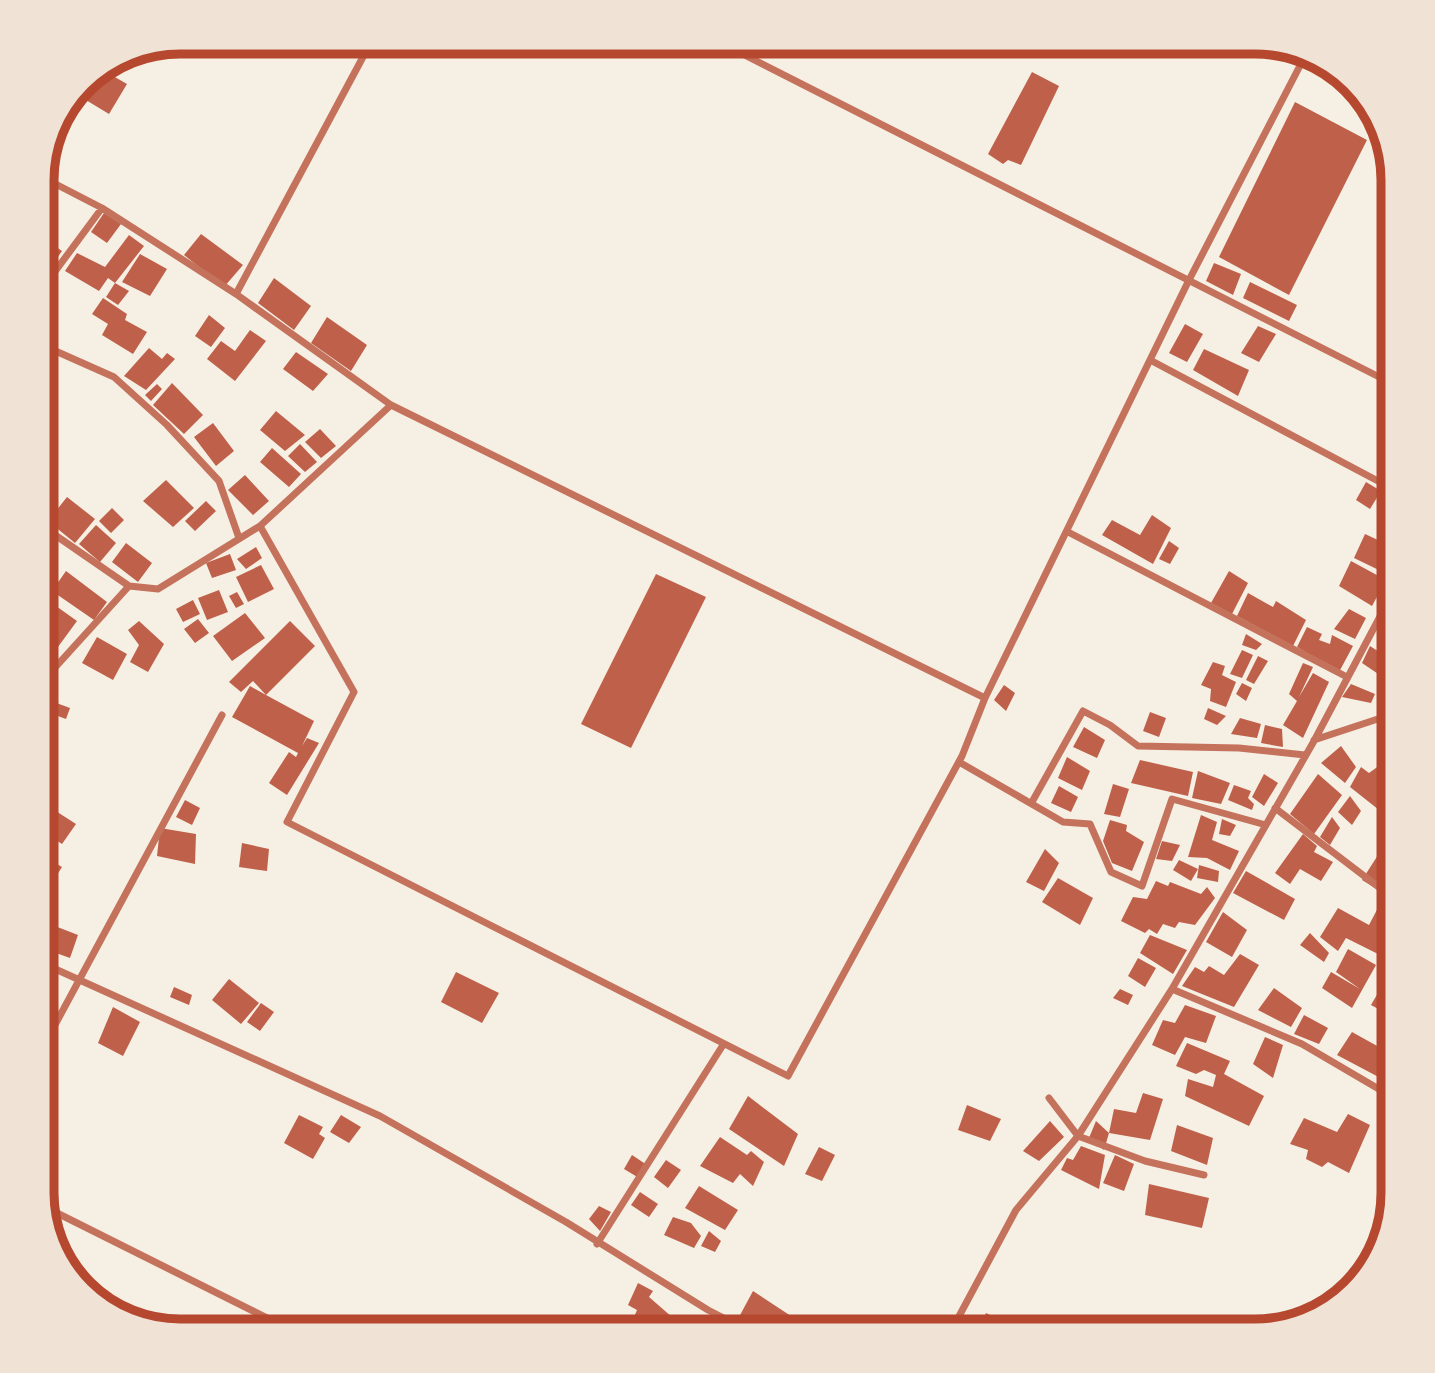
<svg xmlns="http://www.w3.org/2000/svg" width="1435" height="1373" font-family="Lato,sans-serif">
	<style>
		.building { fill: #bf614a }
		.lines { fill: none; stroke-linecap: round; stroke-linejoin: round }
		.minor { stroke: #c5725c; stroke-width: 7 }
		.rim { fill: none; stroke: #b5482f; stroke-width: 9 }
	</style>
	<rect width="100%" height="100%" fill="#f6efe4"/>
	<path class="building" d="M101 69 127 84 109 114 76 94 89 77Z
		M1032 72 1059 86 1021 165 1008 160 1003 164 988 154Z
		M1295 102 1367 140 1289 295 1219 257Z
		M104 213 121 224 107 243 91 232Z
		M201 234 243 265 224 287 184 255Z
		M129 235 144 246 115 283 108 278 99 291 65 271 77 253 105 267Z
		M42 237 62 251 42 280Z
		M140 254 167 269 150 296 122 282Z
		M1214 263 1241 274 1233 295 1206 281Z
		M274 278 311 306 294 330 258 303Z
		M1250 282 1297 305 1289 321 1243 298Z
		M115 283 129 291 118 305 106 297Z
		M103 298 127 314 125 320 147 332 133 354 102 335 108 324 92 314Z
		M209 315 225 328 211 347 195 336Z
		M327 317 367 345 351 371 311 343Z
		M1185 324 1203 334 1187 362 1169 353Z
		M1258 326 1276 334 1259 362 1241 353Z
		M250 330 266 341 235 381 207 359 221 341 235 351Z
		M149 348 162 359 167 353 175 359 146 390 124 376Z
		M1204 349 1249 370 1238 396 1193 370Z
		M296 352 328 374 313 391 283 369Z
		M172 383 203 415 184 434 153 405Z
		M157 384 162 389 151 401 145 395Z
		M276 411 305 435 285 451 260 430Z
		M213 423 234 451 216 466 194 437Z
		M320 429 336 446 321 458 305 442Z
		M300 444 317 462 305 472 288 456Z
		M44 445 58 456 48 468 42 463Z
		M272 448 301 474 289 487 260 462Z
		M245 475 269 501 253 515 228 490Z
		M166 480 194 508 173 527 143 501Z
		M44 482 57 495 42 511V484Z
		M1366 482 1381 491 1370 509 1356 500Z
		M67 497 95 519 75 543 48 521Z
		M206 501 216 511 195 531 185 521Z
		M112 508 124 520 111 533 99 521Z
		M1152 515 1171 528 1153 564 1102 535 1112 520 1140 535Z
		M96 525 116 543 100 562 79 544Z
		M1365 534 1393 547V563L1387 574 1354 558Z
		M1169 541 1179 548 1170 564 1159 559Z
		M126 543 152 563 138 582 112 562Z
		M256 547 262 558 246 569 237 559Z
		M230 554 236 570 212 578 206 563Z
		M1351 561 1386 580 1372 606 1339 586Z
		M261 565 274 589 248 602 236 577Z
		M66 571 107 602 94 620 52 591Z
		M1229 571 1248 583 1232 614 1211 603Z
		M656 574 706 597 631 748 581 724Z
		M219 590 228 612 207 620 198 598Z
		M237 592 244 604 236 608 229 596Z
		M1248 593 1273 607 1276 601 1306 620 1293 646 1237 616Z
		M42 596 77 621 44 666 42 665Z
		M193 600 200 614 183 622 176 609Z
		M1349 609 1366 618 1355 639 1334 629Z
		M245 613 265 638 232 661 213 636Z
		M198 619 209 633 195 643 184 629Z
		M139 621 164 644 148 672 130 662 139 645 128 630Z
		M290 621 315 646 266 695 314 721 302 746 307 738 319 743 287 795 269 783 289 752 296 757 298 753 232 717 250 686 266 695 253 681 241 692 229 682Z
		M1307 627 1322 634 1319 640 1330 644 1332 635 1353 646 1339 672 1297 647Z
		M1246 634 1262 644 1256 650 1242 645Z
		M97 637 127 654 113 680 82 663Z
		M1370 646 1393 661V684L1362 663Z
		M1242 650 1253 655 1242 678 1230 674Z
		M1258 656 1268 661 1254 684 1246 680Z
		M1213 662 1225 666 1222 675 1236 682 1226 707 1210 701 1211 689 1201 685Z
		M1303 663 1313 667 1299 697 1313 673 1329 682 1303 738 1283 725 1297 701 1289 694Z
		M1242 683 1252 688 1246 701 1236 694Z
		M1351 684 1375 694 1371 703 1342 697Z
		M1004 685 1015 693 1006 711 994 700Z
		M51 701 70 708 66 719 47 712Z
		M1208 708 1226 716 1217 725 1204 719Z
		M1150 712 1166 718 1159 737 1143 731Z
		M1240 718 1261 724 1257 738 1231 734Z
		M1265 725 1282 729 1283 747 1261 743Z
		M1084 727 1105 740 1097 758 1073 747Z
		M1341 746 1356 767 1345 783 1321 763Z
		M1067 757 1090 771 1082 790 1058 778Z
		M1140 760 1193 772 1188 796 1131 783Z
		M1380 765 1393 780V821L1350 787 1361 767 1369 773Z
		M1198 771 1230 783 1221 804 1192 798Z
		M1264 774 1278 783 1264 806 1252 797Z
		M1318 774 1342 795 1314 834 1290 814Z
		M1113 784 1129 789 1120 817 1104 814Z
		M1234 785 1251 791 1248 798 1254 804 1252 810 1228 800Z
		M1059 786 1078 797 1071 812 1051 803Z
		M1350 796 1361 811 1352 825 1338 812Z
		M185 800 200 808 192 825 176 817Z
		M48 806 76 824 62 844 42 831V814Z
		M1201 815 1217 822 1212 840 1239 851 1230 870 1207 858 1188 857Z
		M1332 817 1340 828 1330 845 1320 837Z
		M1222 819 1236 825 1230 836 1219 834Z
		M1110 820 1127 825 1126 831 1144 842 1132 871 1112 863 1103 841Z
		M160 828 196 834 195 864 157 856Z
		M1303 834 1317 846 1314 852 1333 862 1321 881 1300 869 1290 884 1275 873Z
		M1162 841 1180 845 1172 861 1156 859Z
		M242 843 269 849 267 871 239 867Z
		M1045 849 1059 863 1044 891 1026 882Z
		M42 855 62 867 42 899Z
		M1378 855 1393 868V899L1362 880Z
		M1179 860 1198 869 1191 881 1173 870Z
		M1199 865 1219 871 1218 882 1197 878Z
		M1246 871 1295 899 1284 920 1233 893Z
		M1058 878 1093 898 1080 925 1042 902Z
		M1156 881 1168 886 1170 882 1201 894 1207 887 1215 898 1195 925 1179 922 1175 928 1163 924 1157 934 1149 929 1145 933 1121 921 1133 897 1147 899Z
		M1381 902 1393 910V935L1384 957 1346 938 1338 951 1320 937 1338 908 1369 925Z
		M1223 912 1247 930 1232 957 1206 942Z
		M42 921 78 935 70 958 42 948Z
		M1310 933 1329 953 1324 962 1300 945Z
		M1150 935 1187 950 1173 974 1140 953Z
		M1348 949 1376 965 1352 1008 1322 988 1331 972 1360 989 1336 972Z
		M1240 954 1259 965 1234 1007 1182 986 1195 967 1204 972 1209 966 1224 975Z
		M1138 958 1156 968 1145 987 1128 976Z
		M456 972 499 993 482 1023 441 1002Z
		M229 979 259 1003 241 1024 212 1000Z
		M1386 979 1393 984V1017L1371 1005Z
		M174 987 192 995 189 1005 170 997Z
		M1274 988 1302 1008 1291 1027 1258 1010Z
		M1120 989 1133 995 1128 1005 1113 998Z
		M261 1003 274 1012 260 1031 247 1022Z
		M1185 1005 1216 1016 1206 1043 1185 1037 1175 1055 1152 1045 1163 1020 1175 1023Z
		M113 1007 140 1022 123 1056 98 1043Z
		M1304 1015 1328 1028 1319 1044 1294 1034Z
		M1393 1027V1074L1388 1082 1337 1055 1352 1032 1379 1047Z
		M1265 1037 1283 1045 1273 1078 1253 1064Z
		M1187 1043 1230 1061 1224 1074 1264 1096 1249 1126 1185 1096 1188 1079 1213 1087 1216 1075 1204 1070 1196 1074 1176 1066Z
		M1143 1093 1163 1099 1150 1140 1109 1133 1114 1109 1136 1113Z
		M748 1096 798 1134 784 1166 729 1129Z
		M967 1105 1001 1119 990 1141 958 1130Z
		M1348 1114 1370 1125 1349 1173 1328 1162 1322 1167 1306 1159 1308 1150 1290 1144 1304 1118 1337 1132Z
		M299 1115 323 1127 319 1134 325 1138 313 1159 284 1143Z
		M341 1115 361 1127 349 1143 330 1132Z
		M1050 1121 1064 1137 1039 1161 1023 1151Z
		M1096 1121 1109 1133 1104 1150 1089 1138Z
		M1177 1125 1213 1138 1207 1165 1171 1151Z
		M720 1137 747 1155 751 1151 764 1162 753 1186 740 1174 733 1183 700 1166Z
		M1081 1146 1105 1155 1099 1189 1061 1170 1067 1158 1073 1160Z
		M819 1147 835 1155 822 1181 805 1174Z
		M632 1155 647 1165 639 1178 624 1169Z
		M1115 1155 1134 1164 1124 1191 1103 1183Z
		M666 1160 681 1170 668 1188 654 1177Z
		M1149 1184 1209 1198 1202 1228 1145 1215Z
		M699 1186 738 1210 725 1230 685 1208Z
		M640 1192 658 1204 649 1217 631 1205Z
		M599 1206 611 1212 600 1231 589 1219Z
		M673 1217 691 1223 701 1236 694 1248 664 1235Z
		M709 1231 721 1241 715 1252 701 1246Z
		M638 1283 653 1291 649 1297 672 1317 664 1331H628L637 1310 628 1305Z
		M753 1291 794 1318 789 1328 792 1331H766L739 1317Z
		M986 1313 1022 1331H977Z"/>
	<g class="lines">
		<path class="minor" d="M719 42 1393 384
			M42 177 102 208 236 294 391 405 985 698
			M42 289 102 208
			M236 294 371 42
			M42 345 114 377 167 425 219 481 239 538
			M1152 361 1393 489
			M42 526 129 586 158 589 260 526 391 405
			M260 526 354 692 287 822 788 1076 962 756 985 698 1188 282 1306 54
			M1068 532 1347 677
			M42 694 51 672 129 586
			M1314 740 1393 714
			M959 762 1063 822 1090 824 1111 872 1142 886 1172 799 1266 825
			M1032 802 1083 711 1110 725 1138 746 1239 748 1305 755
			M1275 808 1393 898
			M1393 951V953
			M42 963 380 1116 566 1222 708 1310 749 1331
			M1172 989 1302 1044 1389 1095 1393 1089
			M42 1049 222 715
			M1049 1098 1078 1136 1145 1161 1204 1175
			M45 1207 293 1331
			M597 1244 723 1045
			M955 1331 957 1320 1016 1210 1078 1136 1172 989 1314 741 1393 592"/>
	</g>
	<path d="M0 0H1435V1373H0ZM180 54H1255A126 126 0 0 1 1381 180V1193A126 126 0 0 1 1255 1319H180A126 126 0 0 1 54 1193V180A126 126 0 0 1 180 54Z" fill="#f1e2d6" fill-rule="evenodd"/>
	<path class="rim" d="M180 54H1255A126 126 0 0 1 1381 180V1193A126 126 0 0 1 1255 1319H180A126 126 0 0 1 54 1193V180A126 126 0 0 1 180 54Z"/>
</svg>
